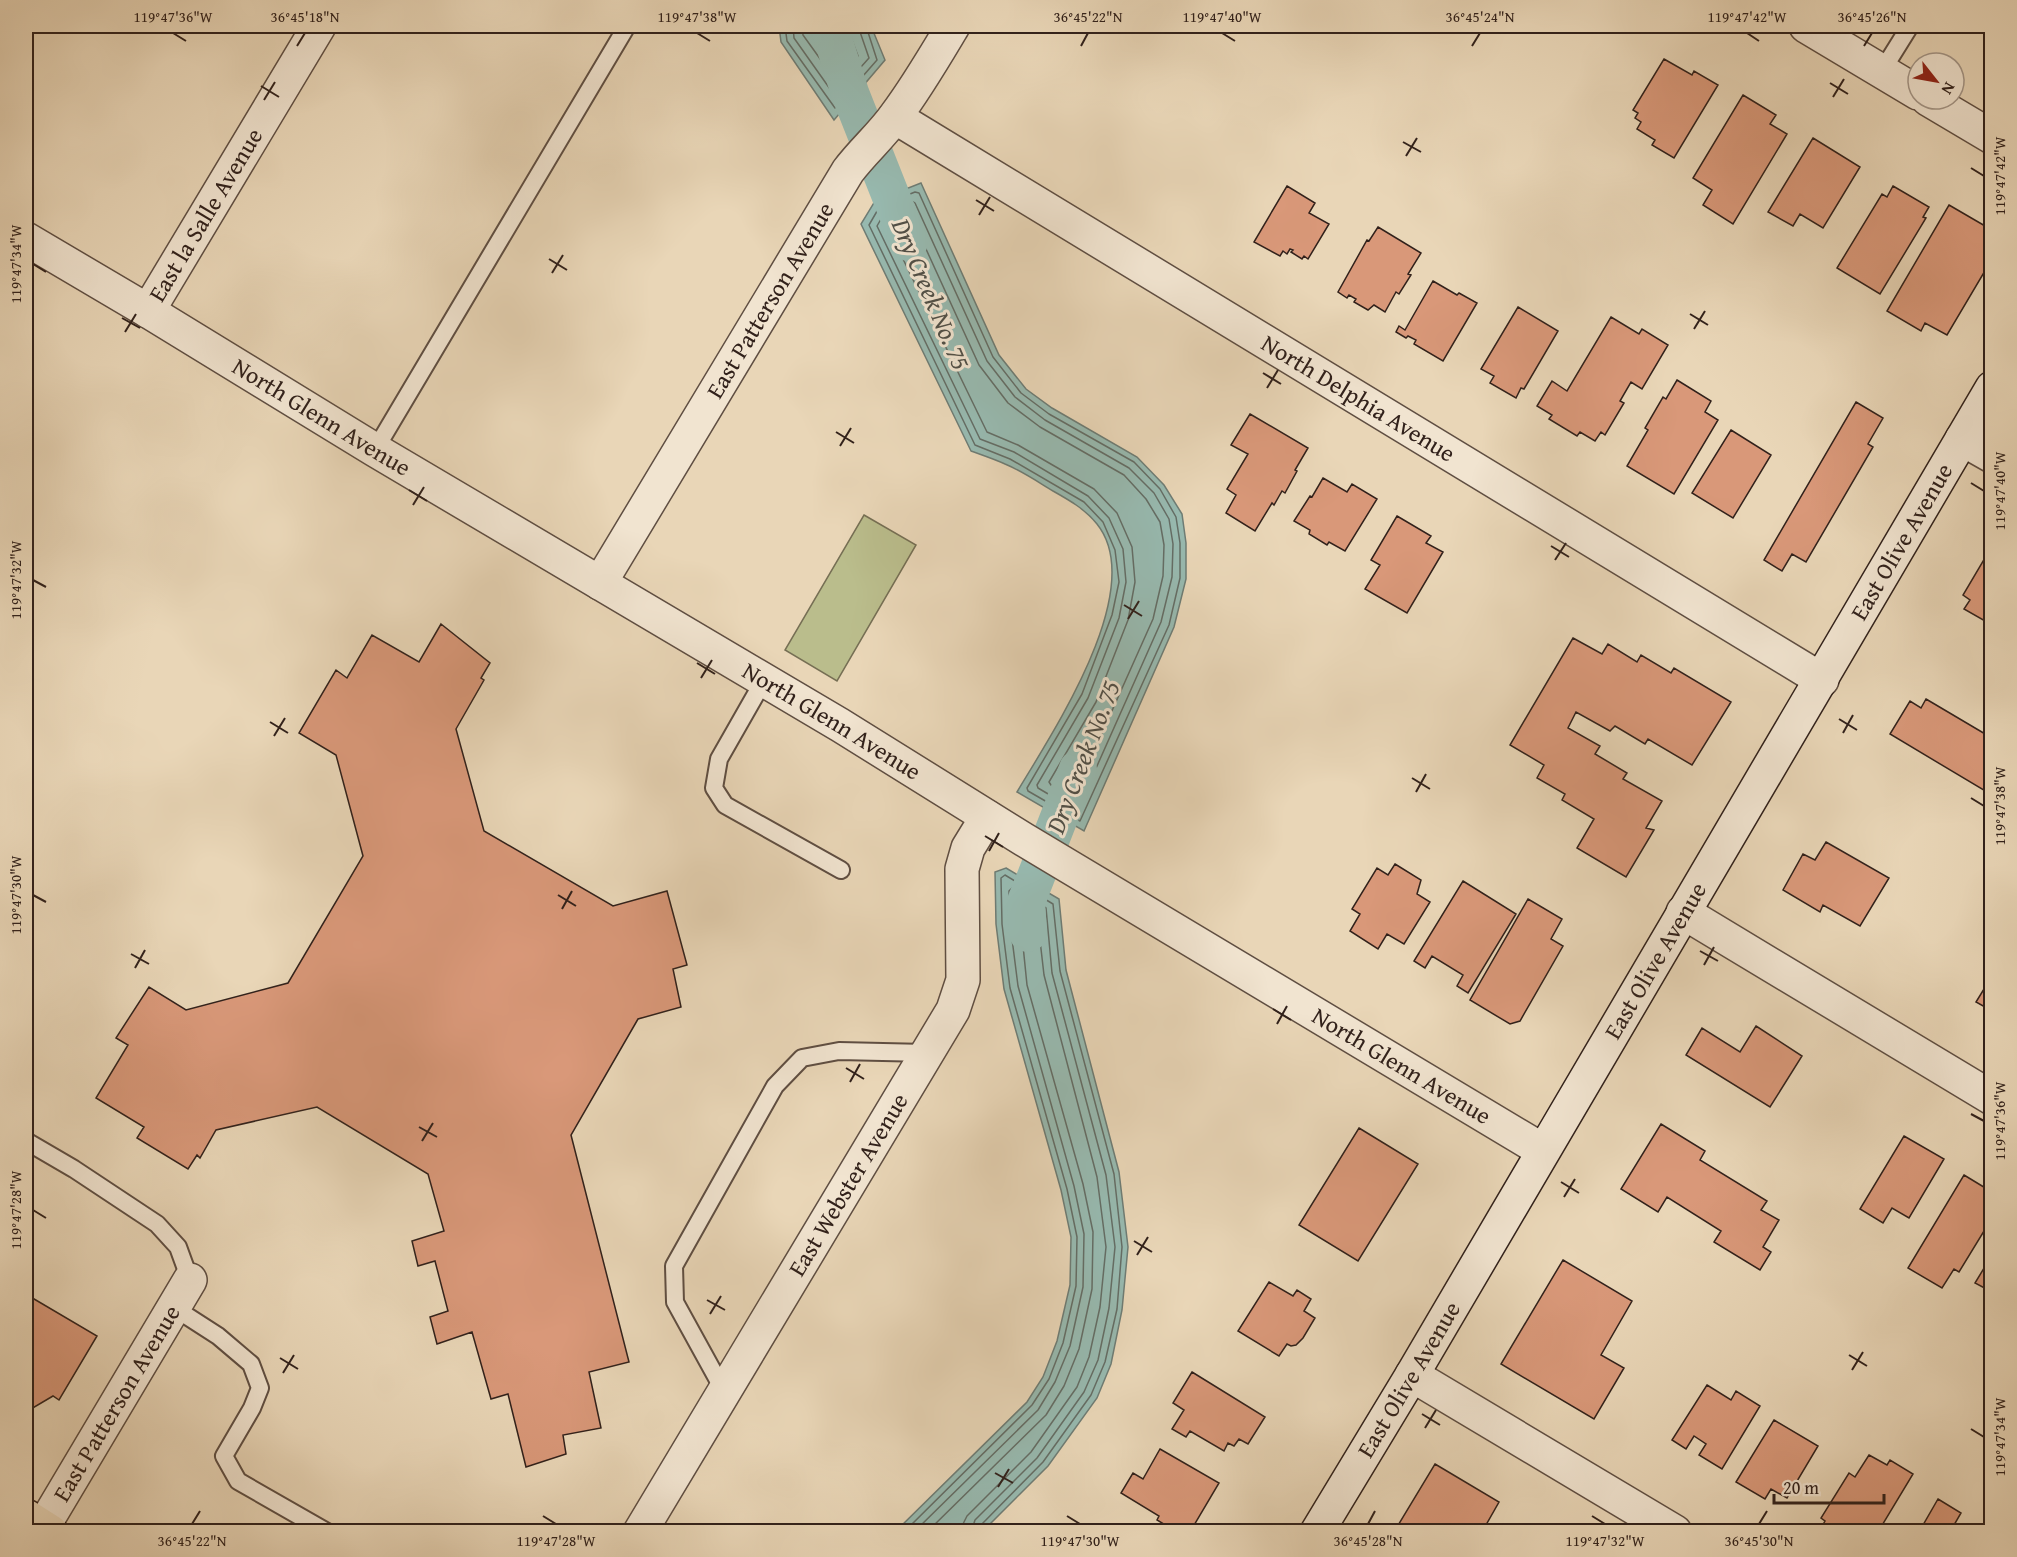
<svg xmlns="http://www.w3.org/2000/svg" width="2017" height="1557" font-family="'Gentium Book Plus',serif">
	<style>
		.green { fill: #babd8c; stroke: #766f54; stroke-width: 1.5 }
		.water { fill: #97b9af; stroke: #6e7c74; stroke-width: 1.5 }
		.lines { fill: none; stroke-linecap: round; stroke-linejoin: round }
		.shore { stroke: #646d65; stroke-width: 1.5 }
		.canal { stroke: #97b9af; stroke-width: 38 }
		.building { fill: #d99879; stroke: #31211b; stroke-width: 1.5 }
		.service-casing { stroke: #5f4e42; stroke-width: 20 }
		.minor-casing { stroke: #5f4e42; stroke-width: 36 }
		.secondary-casing { stroke: #31211b; stroke-width: 36 }
		.primary-casing { stroke: #31211b; stroke-width: 36 }
		.service { stroke: #f1e4d0; stroke-width: 16 }
		.minor { stroke: #f1e4d0; stroke-width: 33 }
		.secondary { stroke: #f1e4d0; stroke-width: 33 }
		.primary { stroke: #e9d6b7; stroke-width: 33 }
		.ticks { fill: none; stroke: #31211b; stroke-width: 2 }
		.labels { text-anchor: middle; stroke-width: 6; stroke-linejoin: round; paint-order: stroke }
		.street-label { font-size: 24px; fill: #31211b; stroke: #f1e4d0 }
		.water-label { font-size: 26px; font-style: italic; fill: #504f47; stroke: #f1e4d0 }
		.neatline { fill: none; stroke: #31211b; stroke-width: 2 }
		.ticks-label { font-size: 15px; text-anchor: middle; fill: #31211b }
	</style>
	<rect width="100%" height="100%" fill="#e9d6b7"/>
	<filter id="stains"><feTurbulence type="fractalNoise" baseFrequency=".00333" numOctaves="4"/><feColorMatrix values="0 0 0 0 .2 0 0 0 0 .09 0 0 0 0 .02 0 0 0 .5 -.17"/></filter>
	<radialGradient id="worn" r=".72"><stop offset=".6" stop-color="#630" stop-opacity="0"/><stop offset="1" stop-color="#630" stop-opacity=".3"/></radialGradient>
	<path class="green" d="M864 515 916 545 837 681 785 650Z"/>
	<path class="water" d="M779 26H871L885 60 834 120 781 42Z
		M921 183 999 355 1026 389 1052 408 1137 457 1164 485 1182 514 1186 543V579L1174 627 1084 831 1017 792C1052 733 1149 589 1097 524 1085 509 1069 500 1053 491 1038 482 1022 471 1005 464 994 459 982 455 971 451L861 224 875 201Z
		M1006 868 1059 899 1066 970 1119 1172 1128 1247 1122 1310 1111 1364 1097 1398 1048 1466 983 1531H896L1027 1402 1043 1377 1057 1341 1070 1285 1071 1237 1061 1190 1004 989 996 924 995 872Z"/>
	<g class="lines">
		<path class="shore" d="M785 26 787 41 835 108 877 60 866 26
			M793 26 794 38 835 96 869 58 858 26
			M802 26 803 35 836 81 858 56 850 35 849 26
			M915 192 919 193 993 357 1021 393 1049 414 1134 462 1160 489 1176 517 1180 543V578L1169 625 1080 821 1028 791 1027 788 1082 694 1112 615 1119 582 1115 550 1103 522 1084 502 1010 459 975 445 869 225 880 206Z
			M912 201 915 203 987 361 1015 397 1045 420 1129 468 1154 493 1169 519 1173 544 1172 577 1161 622 1077 811 1038 788 1037 785 1088 698 1119 618 1126 582 1123 549 1109 518 1088 496 1014 452 980 439 877 226 885 212Z
			M907 213 910 214 979 365 1008 403 1040 427 1124 475 1146 499 1160 522 1164 545 1163 576 1153 619 1073 798 1051 785 1049 782 1096 702 1128 620 1135 582 1132 547 1117 513 1094 489 1018 445 987 432 887 226 891 219Z
			M904 1532 1032 1405 1049 1379 1063 1343 1076 1286 1077 1237 1067 1189 1010 988 1002 924 1001 878 1005 875 1053 904 1060 971 1114 1174 1122 1247 1117 1309 1105 1362 1091 1395 1043 1462 981 1525 979 1532
			M914 1532 1038 1410 1055 1382 1070 1346 1083 1287 1084 1234 1074 1186 1018 986 1010 923 1009 891 1012 888 1046 908 1052 973 1106 1175 1115 1247 1109 1308 1098 1360 1084 1392 1037 1458 975 1520 971 1532
			M927 1532 1046 1415 1064 1386 1079 1349 1092 1289 1093 1232 1083 1184 1027 985 1019 906 1022 904 1037 914 1044 975 1097 1177 1106 1247 1100 1307 1089 1357 1077 1387 1031 1452 967 1516 963 1524 962 1532"/>
		<path class="canal" d="M829 26 850 93 909 242
			M1028 933 1026 902 1078 769"/>
	</g>
	<path class="building" d="M1664 59 1692 75 1694 71 1718 85 1674 158 1652 145 1655 140 1637 129 1641 122 1635 118 1638 113 1633 110Z
		M1743 95 1776 115 1770 124 1787 134 1733 224 1703 205 1712 190 1693 178Z
		M1813 138 1860 167 1823 228 1800 214 1793 226 1768 212Z
		M1287 186 1315 203 1309 213 1329 224 1308 259 1304 256 1302 259 1291 252 1293 250 1290 249 1287 254 1283 251 1280 256 1254 242Z
		M1893 186 1929 207 1923 217 1926 218 1880 294 1837 268 1882 194 1887 197Z
		M1949 205 1992 230V259L1947 335 1925 323 1921 331 1887 311Z
		M1378 227 1421 253 1408 274 1411 275 1399 294 1396 292 1385 312 1374 305 1368 310 1354 302 1356 299 1349 295 1347 298 1338 292 1367 240 1369 241Z
		M1433 281 1457 295 1459 293 1477 303 1443 361 1414 344 1416 340 1408 336 1406 338 1396 332 1399 326 1405 330Z
		M1518 307 1558 331 1524 389 1521 388 1516 398 1490 383 1494 376 1481 369Z
		M1611 317 1639 334 1642 329 1668 345 1642 389 1631 382 1620 401 1624 403 1605 435 1601 432 1595 441 1580 432 1577 436 1549 419 1552 415 1537 406 1552 381 1567 391Z
		M1677 380 1711 401 1705 412 1718 420 1674 494 1627 466 1648 430 1645 428 1663 397 1666 399Z
		M1856 402 1883 418 1868 444 1873 447 1806 562 1792 554 1782 571 1764 560Z
		M1250 414 1308 448 1295 470 1297 471 1285 493 1282 491 1274 505 1272 503 1255 531 1226 513 1236 495 1227 489 1248 454 1231 445Z
		M1731 430 1771 455 1733 518 1692 493Z
		M1323 478 1347 492 1352 484 1377 499 1345 551 1329 542 1327 545 1309 534 1310 530 1294 521 1310 496 1312 497Z
		M1397 516 1431 536 1426 543 1443 552 1407 613 1365 589 1380 565 1371 560Z
		M1992 546V625L1964 609 1970 600 1963 595Z
		M441 624 490 663 481 678 484 680 456 729 484 831 613 906 667 891 687 965 673 969 681 1007 638 1019 571 1135 629 1362 589 1372 601 1428 563 1435 566 1454 526 1467 508 1394 491 1399 472 1332 437 1344 430 1317 448 1311 435 1261 418 1266 412 1241 444 1231 428 1174 317 1107 216 1130 200 1158 197 1155 188 1169 137 1138 144 1127 96 1098 128 1045 116 1038 149 987 186 1010 288 983 363 856 336 755 299 733 336 670 347 678 372 635 419 662Z
		M1573 638 1602 654 1608 644 1637 662 1641 655 1671 673 1674 668 1731 702 1692 765 1648 739 1645 744 1615 726 1610 731 1576 712 1568 728 1600 746 1595 754 1627 773 1623 779 1662 801 1646 828 1654 830 1626 877 1577 848 1594 819 1562 800 1565 794 1537 778 1544 765 1510 745Z
		M1926 699 1992 738V795L1890 734 1910 701 1921 708Z
		M1826 842 1889 878 1860 926 1823 905 1820 912 1783 890 1803 854 1815 860Z
		M1395 864 1421 880 1417 894 1430 902 1404 944 1387 934 1378 949 1350 931 1360 914 1352 909 1377 868 1388 875Z
		M1463 881 1516 914 1468 993 1457 986 1463 975 1432 956 1425 968 1414 961Z
		M1528 899 1562 919 1551 939 1563 946 1520 1021 1510 1024 1470 1000Z
		M1992 976V1011L1976 1002Z
		M1756 1026 1802 1056 1770 1107 1686 1055 1702 1028 1740 1052Z
		M1661 1124 1705 1151 1700 1160 1767 1201 1761 1210 1779 1220 1763 1247 1771 1252 1760 1270 1714 1242 1721 1231 1667 1197 1658 1212 1621 1189Z
		M1359 1128 1418 1164 1358 1261 1299 1225Z
		M1904 1136 1944 1159 1909 1218 1892 1208 1883 1223 1860 1209Z
		M1964 1175 1992 1192V1218L1959 1272 1954 1269 1942 1288 1908 1268Z
		M1992 1255V1292L1975 1283Z
		M1563 1260 1632 1301 1601 1355 1624 1368 1594 1419 1501 1364Z
		M1269 1282 1293 1296 1297 1290 1311 1299 1304 1311 1315 1318 1303 1338 1296 1345 1291 1346 1287 1344 1279 1356 1238 1331Z
		M29 1296 97 1336 59 1400 53 1396 26 1412V1298Z
		M1192 1372 1265 1417 1248 1444 1239 1439 1234 1446 1228 1443 1224 1451 1190 1431 1186 1437 1172 1429 1184 1410 1173 1403Z
		M1707 1385 1731 1400 1736 1391 1760 1406 1722 1469 1699 1455 1706 1444 1694 1436 1686 1449 1672 1440Z
		M1774 1420 1818 1446 1787 1498 1771 1489 1765 1499 1736 1482Z
		M1160 1449 1219 1483 1190 1532H1177L1157 1520 1159 1516 1121 1493 1133 1473 1143 1479Z
		M1869 1455 1887 1465 1890 1460 1913 1474 1878 1532H1823L1820 1530 1825 1521 1821 1518 1849 1473 1855 1477Z
		M1435 1464 1499 1502 1482 1532H1394Z
		M1938 1499 1961 1513 1954 1525 1966 1532H1919Z"/>
	<g class="lines">
		<defs>
			<path id="service" d="M1882 71 1910 26
				M375 450 627 26
				M764 680 719 759 714 788 725 805 841 870
				M26 1141 74 1169 157 1224 178 1247 190 1280
				M173 1307 218 1336 251 1364 260 1388 252 1408 224 1456 238 1481 327 1532
				M724 1391 675 1302 674 1266 775 1086 802 1058 839 1051 927 1053"/>
			<g id="minor">
				<path d="M1806 26 1918 93"/>
				<path d="M1928 99 1992 137"/>
				<path id="s1" d="M895 117 1822 680"/>
				<path id="s2" d="M26 239 148 311 375 450 840 725 1023 839 1542 1150"/>
				<path id="s3" d="M148 311 319 26"/>
				<path d="M1962 439 1992 456"/>
				<path id="s4" d="M600 583 848 171C863 151 882 135 896 115 917 87 935 56 953 26"/>
				<path d="M1683 912 1992 1098"/>
				<path d="M1412 1375 1675 1532"/>
				<path id="s5" d="M43 1527 190 1280"/>
				<path id="s6" d="M640 1532 953 1010 963 980 962 869 968 848 987 817"/>
			</g>
			<g id="secondary">
				<path id="s7" d="M1317 1532 1412 1375 1992 388"/>
			</g>
			<path id="primary" d="M26 1516 51 1532"/>
		</defs>
		<use href="#service" class="service-casing"/>
		<use href="#minor" class="minor-casing"/>
		<use href="#secondary" class="secondary-casing"/>
		<use href="#primary" class="primary-casing"/>
		<use href="#service" class="service"/>
		<use href="#minor" class="minor"/>
		<use href="#secondary" class="secondary"/>
		<use href="#primary" class="primary"/>
	</g>
	<path class="ticks" d="M173 33 186 41M697 33 710 41M1222 33 1235 41M1747 33 1759 41M297 46 305 33M1081 46 1088 33M1472 46 1480 33M1864 46 1872 33M1830 83 1848 94M261 86 279 97M1833 97 1844 79M264 100 275 82M1403 142 1421 152M1406 156 1417 138M1971 168 1984 176M976 200 994 211M979 215 990 197M549 259 567 270M33 264 46 272M552 273 563 255M1690 314 1708 325M122 318 140 328M1694 329 1705 311M125 332 136 314M1263 373 1281 384M1267 388 1278 370M836 432 854 443M840 446 851 428M1971 483 1984 491M409 490 427 501M413 505 424 487M1551 546 1569 557M1555 560 1566 543M33 580 46 587M1124 605 1142 616M1128 619 1139 601M697 663 715 674M701 678 712 660M1839 719 1857 730M270 722 288 733M1843 733 1853 715M274 736 285 718M1412 778 1430 789M1416 792 1426 774M1971 798 1984 806M985 836 1003 847M989 851 999 833M33 895 46 902M558 895 576 906M562 909 572 891M1700 951 1718 961M131 954 149 964M1704 965 1714 947M135 968 145 950M1273 1009 1291 1020M1277 1024 1287 1006M846 1068 864 1079M850 1082 860 1064M1971 1114 1984 1121M419 1127 437 1137M422 1141 433 1123M1561 1182 1579 1193M1564 1197 1575 1179M33 1210 46 1218M1134 1241 1152 1252M1137 1255 1148 1237M707 1300 725 1310M710 1314 721 1296M1849 1355 1867 1366M280 1358 298 1369M1852 1370 1863 1352M283 1373 294 1355M1422 1414 1440 1425M1425 1428 1436 1410M1971 1429 1984 1437M995 1473 1013 1483M998 1487 1009 1469M543 1516 556 1524M1067 1516 1080 1524M1592 1516 1605 1524M192 1524 200 1511M1368 1524 1375 1511M1759 1524 1767 1511"/>
	<g class="labels">
		<g class="street-label">
			<text dy="8" stroke="none"><textPath href="#s3" startOffset="112">East la Salle Avenue</textPath></text>
			<text dy="8" stroke="none"><textPath href="#s4" startOffset="330">East Patterson Avenue</textPath></text>
			<text dy="8" stroke="none"><textPath href="#s1" startOffset="542">North Delphia Avenue</textPath></text>
			<text dy="8" stroke="none"><textPath href="#s2" startOffset="345">North Glenn Avenue</textPath></text>
			<text dy="8" stroke="none"><textPath href="#s7" startOffset="1150">East Olive Avenue</textPath></text>
			<text dy="8" stroke="none"><textPath href="#s2" startOffset="939">North Glenn Avenue</textPath></text>
			<text dy="8" stroke="none"><textPath href="#s7" startOffset="664">East Olive Avenue</textPath></text>
			<text dy="8" stroke="none"><textPath href="#s2" startOffset="1605">North Glenn Avenue</textPath></text>
			<text dy="8" stroke="none"><textPath href="#s6" startOffset="405">East Webster Avenue</textPath></text>
			<text dy="8" stroke="none"><textPath href="#s7" startOffset="178">East Olive Avenue</textPath></text>
			<text dy="8" stroke="none"><textPath href="#s5" startOffset="144">East Patterson Avenue</textPath></text>
		</g>
		<g class="water-label">
			<text transform="translate(931 294) rotate(67)" y="9">Dry Creek No. 75</text>
			<text transform="translate(1083 757) rotate(-69)" y="9">Dry Creek No. 75</text>
		</g>
	</g>
	<rect width="2017" height="1557" fill="none" stroke="#e9d6b7" stroke-width="66"/>
	<g transform="translate(1936 81) rotate(121)"><circle r="28" fill="#f1e4d0" stroke="#a49688" stroke-width="1.5"/>
	<path d="M0-4.5L10 22L0 15L-10 22Z" fill="#8f2418"/>
	<text y="-9" font-size="16" font-weight="bold" text-anchor="middle" fill="#31211b">N</text>
	</g>
	<path d="M1774 1494v9h110v-9" fill="none" stroke="#31211b" stroke-width="3"/>
	<text x="1783" y="1494" font-size="18" fill="#31211b" stroke="#f1e4d0" stroke-width="4.5" paint-order="stroke">20 m</text>
	<rect x="33" y="33" width="1951" height="1491" class="neatline"/>
	<g class="ticks-label">
		<text x="173" y="22">119°47'36"W</text>
		<text x="305" y="22">36°45'18"N</text>
		<text x="697" y="22">119°47'38"W</text>
		<text x="1088" y="22">36°45'22"N</text>
		<text x="1222" y="22">119°47'40"W</text>
		<text x="1480" y="22">36°45'24"N</text>
		<text x="1747" y="22">119°47'42"W</text>
		<text x="1872" y="22">36°45'26"N</text>
		<text transform="translate(2000 176) rotate(-90)" y="5">119°47'42"W</text>
		<text transform="translate(16 264) rotate(-90)" y="5">119°47'34"W</text>
		<text transform="translate(2000 491) rotate(-90)" y="5">119°47'40"W</text>
		<text transform="translate(16 580) rotate(-90)" y="5">119°47'32"W</text>
		<text transform="translate(2000 806) rotate(-90)" y="5">119°47'38"W</text>
		<text transform="translate(16 895) rotate(-90)" y="5">119°47'30"W</text>
		<text transform="translate(2000 1121) rotate(-90)" y="5">119°47'36"W</text>
		<text transform="translate(16 1210) rotate(-90)" y="5">119°47'28"W</text>
		<text transform="translate(2000 1437) rotate(-90)" y="5">119°47'34"W</text>
		<text x="192" y="1546">36°45'22"N</text>
		<text x="556" y="1546">119°47'28"W</text>
		<text x="1080" y="1546">119°47'30"W</text>
		<text x="1368" y="1546">36°45'28"N</text>
		<text x="1605" y="1546">119°47'32"W</text>
		<text x="1759" y="1546">36°45'30"N</text>
	</g>
	<rect width="100%" height="100%" filter="url(#stains)"/>
	<rect width="100%" height="100%" fill="url(#worn)"/>
</svg>
